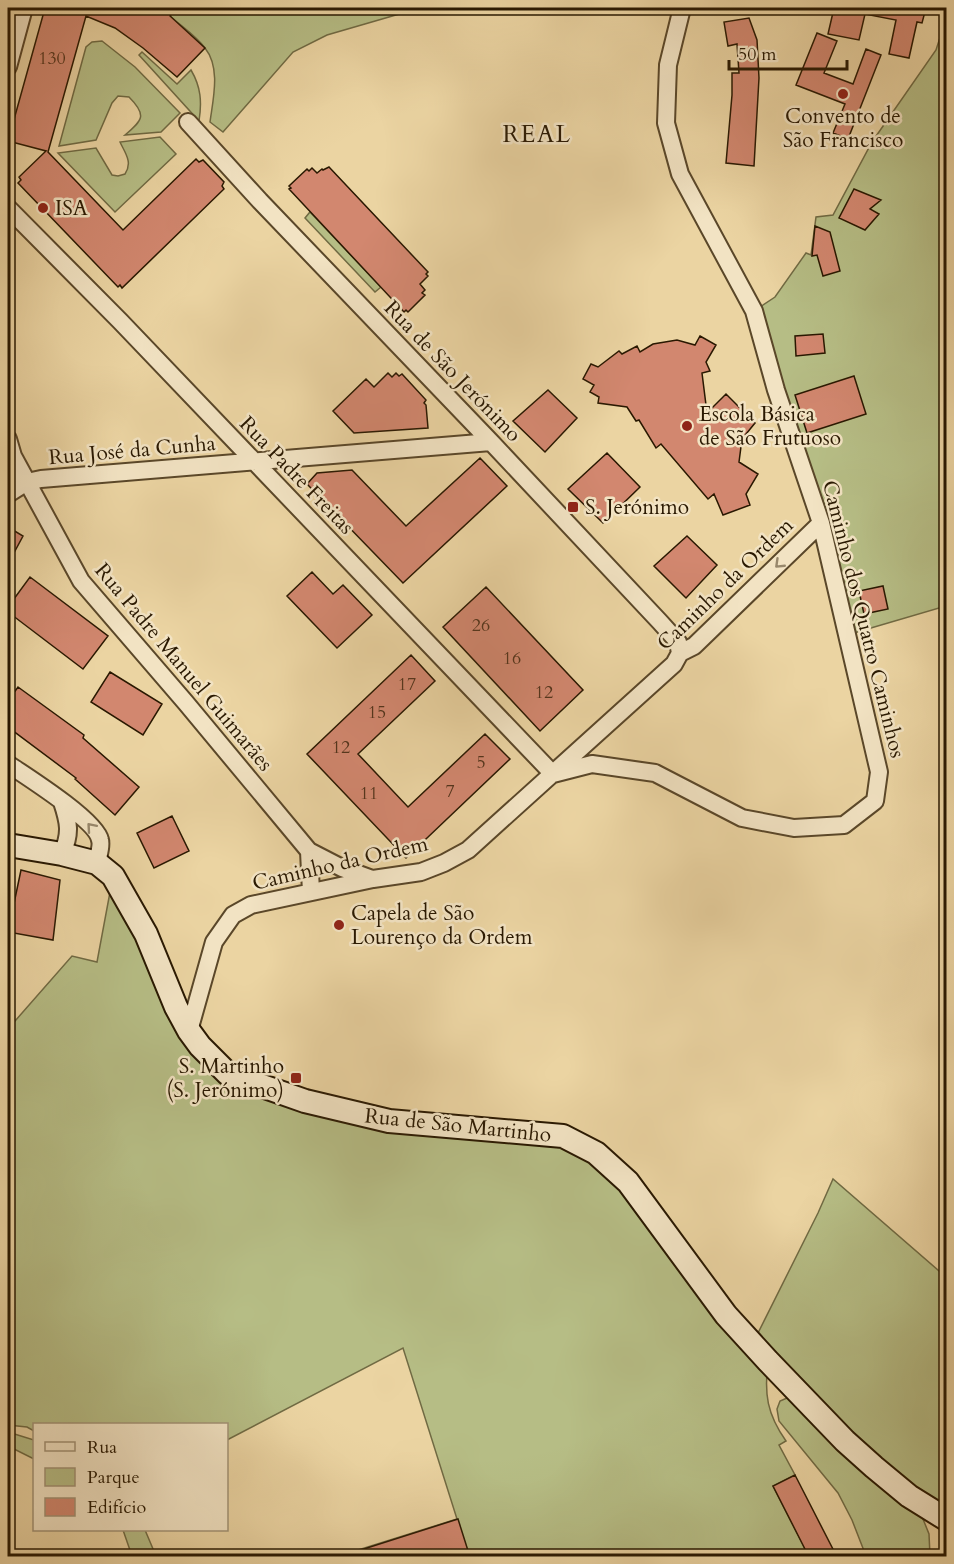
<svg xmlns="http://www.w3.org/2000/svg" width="954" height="1564" font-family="Cardo,serif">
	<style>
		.green { fill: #b6bd85; stroke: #706a43; stroke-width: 1.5 }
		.building { fill: #d2876f; stroke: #291801; stroke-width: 1.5 }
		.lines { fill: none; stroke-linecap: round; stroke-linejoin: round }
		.street-casing { stroke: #5a4729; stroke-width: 20 }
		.secondary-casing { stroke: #291801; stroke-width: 26 }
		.street { stroke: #f2e3c3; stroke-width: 16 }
		.secondary { stroke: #f2e3c3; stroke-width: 22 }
		.oneway { stroke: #98886c }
		.poi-dot { fill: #8f2418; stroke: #f2e3c3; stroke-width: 2 }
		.labels { text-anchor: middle; stroke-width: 5; stroke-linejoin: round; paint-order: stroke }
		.number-label { font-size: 18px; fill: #53341c }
		.poi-label { font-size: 21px; fill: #291801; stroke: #f2e3c3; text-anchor: start }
		.street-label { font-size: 21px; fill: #291801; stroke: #f2e3c3 }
		.quarter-label { font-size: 24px; letter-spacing: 1.5px; fill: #291801; stroke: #f2e3c3 }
	</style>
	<rect width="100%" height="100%" fill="#ebd4a2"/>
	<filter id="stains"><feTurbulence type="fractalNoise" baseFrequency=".00333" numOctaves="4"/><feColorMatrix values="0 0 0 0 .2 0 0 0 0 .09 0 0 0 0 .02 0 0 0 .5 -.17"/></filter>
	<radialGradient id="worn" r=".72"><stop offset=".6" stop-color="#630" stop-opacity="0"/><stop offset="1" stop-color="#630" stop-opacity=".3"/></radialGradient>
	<path class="green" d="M162 8H351L364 10 365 8H420L327 35 293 52 223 132 210 122C213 99 221 68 205 48 196 36 181 26 170 16L171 13Z
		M946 19V606L847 635 754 311 775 297 806 253 811 255 816 217 833 215 872 142 936 50Z
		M102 41 135 67 180 113 161 132 125 135C143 120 147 115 129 97L118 96 112 103 96 140 59 146 86 47 92 42Z
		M142 52 177 84 191 70C201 87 202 102 199 121L139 55Z
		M160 137 176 154 115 212 58 153 96 148 112 175 118 176 125 174C133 162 125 153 120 142Z
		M310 212 381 287 375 292 305 218Z
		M113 876 176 1007 228 1074 466 1128 596 1153 753 1343 818 1213 833 1179 946 1277V1519L768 1362C764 1394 767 1414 786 1441L779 1445 795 1475 773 1486 809 1556H339L457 1519 403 1348 227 1440 226 1424H34V1431L27 1427 8 1425V1029L72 956 97 962Z
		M787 1398H793L921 1514 929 1534 930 1556H866L852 1520 838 1493 779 1421 777 1409 780 1401Z
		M8 1432 34 1440V1459L8 1446Z
		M123 1530H145L156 1556H132Z"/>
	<path class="building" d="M45 8H162L172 13 170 16 205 48 177 77 143 48 115 28 86 16 48 152 123 230 196 159 199 162 203 160 224 182 222 186 224 189 122 288 120 285 118 287 18 183 21 180 19 177 46 151 8 141Z
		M834 8H926L922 23 917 22 909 58 889 54 896 20 865 14 859 40 828 34Z
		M749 18 757 40 759 78 754 166 726 163 732 95V73H739L737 44 728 46 724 22Z
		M817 33 837 41 824 73 853 84 866 49 881 55 848 139 833 133 845 104 796 85Z
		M329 167 428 272 426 274 428 276 420 284 425 290 422 293 425 295 408 312 406 310 404 312 289 189 291 188 289 186 307 169 309 171 312 168 317 173 322 169 323 170Z
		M854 189 881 200 870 209 879 214 865 230 839 218Z
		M815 226 830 232 840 271 823 276 817 255 812 256Z
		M823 334 825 353 796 356 795 336Z
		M700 336 716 345 706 362 710 371 702 373 707 413 726 394 755 423 742 439 739 462 758 474 746 494 750 505 723 515 714 494 708 499 661 444 656 448 639 420 636 421 627 407 598 403 599 397 590 392 594 385 583 379 591 364 598 367 619 351 622 354 637 346 640 352 653 344 677 340 695 345Z
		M388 373 392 377 396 373 399 376 402 374 426 400 424 403 426 405 428 428 354 433 333 411 366 379 374 387Z
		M854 376 866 414 807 433 795 395Z
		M548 390 577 418 545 452 513 421Z
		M607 453 640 487 603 523 568 489Z
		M480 458 507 486 403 583 307 484 317 473 352 470 406 526Z
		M8 527 23 536 8 564Z
		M687 536 717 565 686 598 654 566Z
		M312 572 333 594 343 585 372 615 337 648 287 596Z
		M30 577 108 636 83 669 8 612V607Z
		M883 586 888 609 864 614 859 591Z
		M486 587 583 690 540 731 443 627Z
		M411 655 435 681 358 754 408 807 485 734 510 759 406 858 307 754Z
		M110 672 162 704 143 735 91 702Z
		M18 687 84 735 83 738 139 787 115 815 75 779 76 778 8 727V701Z
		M172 816 189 851 154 868 137 833Z
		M21 870 60 880 53 940 8 932Z
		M795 1475 837 1557H809L773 1486Z
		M458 1519 470 1557H348V1554Z"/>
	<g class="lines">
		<defs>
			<path id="street" d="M8 67 24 8
				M188 122 260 201 491 442 660 622 678 642 680 653
				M8 208 120 321 553 774
				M8 439 13 456 81 581 186 703 309 851 311 892
				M8 474 27 482
				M8 494 27 482 41 479 491 442
				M8 764C26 776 97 821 100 840 102 846 98 856 97 863
				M553 774 592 764 655 773 742 818 794 828 844 825 875 801 879 772 821 523 776 390 754 311 680 174 666 123 668 65 682 8
				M309 851 342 868 372 879
				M62 854C71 833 69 823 62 802
				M189 1031 214 942 233 915 251 905 373 879 421 872 444 863 468 850 674 664 680 653 694 646 821 523"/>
			<path id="secondary" d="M8 845 62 854 97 863 113 876 146 934 176 1007 189 1031 200 1046 228 1074 305 1101 389 1121 563 1136 596 1153 628 1182 726 1315 768 1361 845 1441 874 1467 909 1496 946 1519"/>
		</defs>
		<use href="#street" class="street-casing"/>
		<use href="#secondary" class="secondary-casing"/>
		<use href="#street" class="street"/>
		<use href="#secondary" class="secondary"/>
	</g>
	<defs><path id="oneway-chevron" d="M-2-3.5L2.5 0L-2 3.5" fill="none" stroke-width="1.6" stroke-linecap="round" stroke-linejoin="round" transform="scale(1.5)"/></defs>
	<g class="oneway">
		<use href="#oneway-chevron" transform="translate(779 564) rotate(136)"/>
		<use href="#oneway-chevron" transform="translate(91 827) rotate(-131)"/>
	</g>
	<g class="poi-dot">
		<circle cx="843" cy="94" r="6"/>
		<circle cx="43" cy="208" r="6"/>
		<circle cx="687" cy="426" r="6"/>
		<rect x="567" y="501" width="12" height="12" rx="3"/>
		<circle cx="339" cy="925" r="6"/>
		<rect x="290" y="1072" width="12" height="12" rx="3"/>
	</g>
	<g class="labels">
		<g class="number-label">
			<text x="52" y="64">130</text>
			<text x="481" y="631">26</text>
			<text x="512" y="664">16</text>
			<text x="407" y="690">17</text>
			<text x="544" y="698">12</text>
			<text x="377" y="718">15</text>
			<text x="341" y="753">12</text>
			<text x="481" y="768">5</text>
			<text x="450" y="797">7</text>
			<text x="369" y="799">11</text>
		</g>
		<g class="poi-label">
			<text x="843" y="123" text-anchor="middle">Convento de<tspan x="843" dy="24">São Francisco</tspan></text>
			<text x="55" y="215">ISA</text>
			<text x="699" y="421">Escola Básica<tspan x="699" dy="24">de São Frutuoso</tspan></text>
			<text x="585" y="514">S. Jerónimo</text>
			<text x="351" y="920">Capela de São<tspan x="351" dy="24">Lourenço da Ordem</tspan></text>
			<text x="284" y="1073" text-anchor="end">S. Martinho<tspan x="284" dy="24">(S. Jerónimo)</tspan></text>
		</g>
		<g class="street-label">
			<text transform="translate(453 371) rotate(46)" y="7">Rua de São Jerónimo</text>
			<text transform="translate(132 450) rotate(-5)" y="7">Rua José da Cunha</text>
			<text transform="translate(297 475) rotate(46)" y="7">Rua Padre Freitas</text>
			<text transform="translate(725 584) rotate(-44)" y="7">Caminho da Ordem</text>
			<text transform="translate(864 619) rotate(76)" y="7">Caminho dos Quatro Caminhos</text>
			<text transform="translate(184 667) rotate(50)" y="7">Rua Padre Manuel Guimarães</text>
			<text transform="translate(340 863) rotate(-13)" y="7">Caminho da Ordem</text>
			<text transform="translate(458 1125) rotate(6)" y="7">Rua de São Martinho</text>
		</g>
		<g class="quarter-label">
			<text x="537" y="142">REAL</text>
		</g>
	</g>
	<rect width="954" height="1564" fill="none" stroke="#ebd4a2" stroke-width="30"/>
	<rect x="9" y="9" width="936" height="1546" fill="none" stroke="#291801" stroke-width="3"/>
	<rect x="15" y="15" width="924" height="1534" fill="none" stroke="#291801" stroke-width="1.5"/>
	<rect x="33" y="1423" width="195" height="108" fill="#f2e3c3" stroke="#a29275" stroke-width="1.5"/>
	<rect x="45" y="1442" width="30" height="9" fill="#f2e3c3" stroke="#a29275" stroke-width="1.5"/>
	<text x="87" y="1453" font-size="18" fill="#291801">Rua</text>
	<rect x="45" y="1468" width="30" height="18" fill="#b6bd85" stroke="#a29275" stroke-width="1.5"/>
	<text x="87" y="1483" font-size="18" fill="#291801">Parque</text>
	<rect x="45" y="1498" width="30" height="18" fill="#d2876f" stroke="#a29275" stroke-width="1.5"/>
	<text x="87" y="1513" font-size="18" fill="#291801">Edifício</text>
	<path d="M729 60v9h118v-9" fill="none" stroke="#291801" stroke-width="3"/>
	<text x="738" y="60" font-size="18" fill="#291801" stroke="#f2e3c3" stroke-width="4.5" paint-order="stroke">50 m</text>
	<rect width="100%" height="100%" filter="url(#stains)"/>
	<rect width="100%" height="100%" fill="url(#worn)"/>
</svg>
